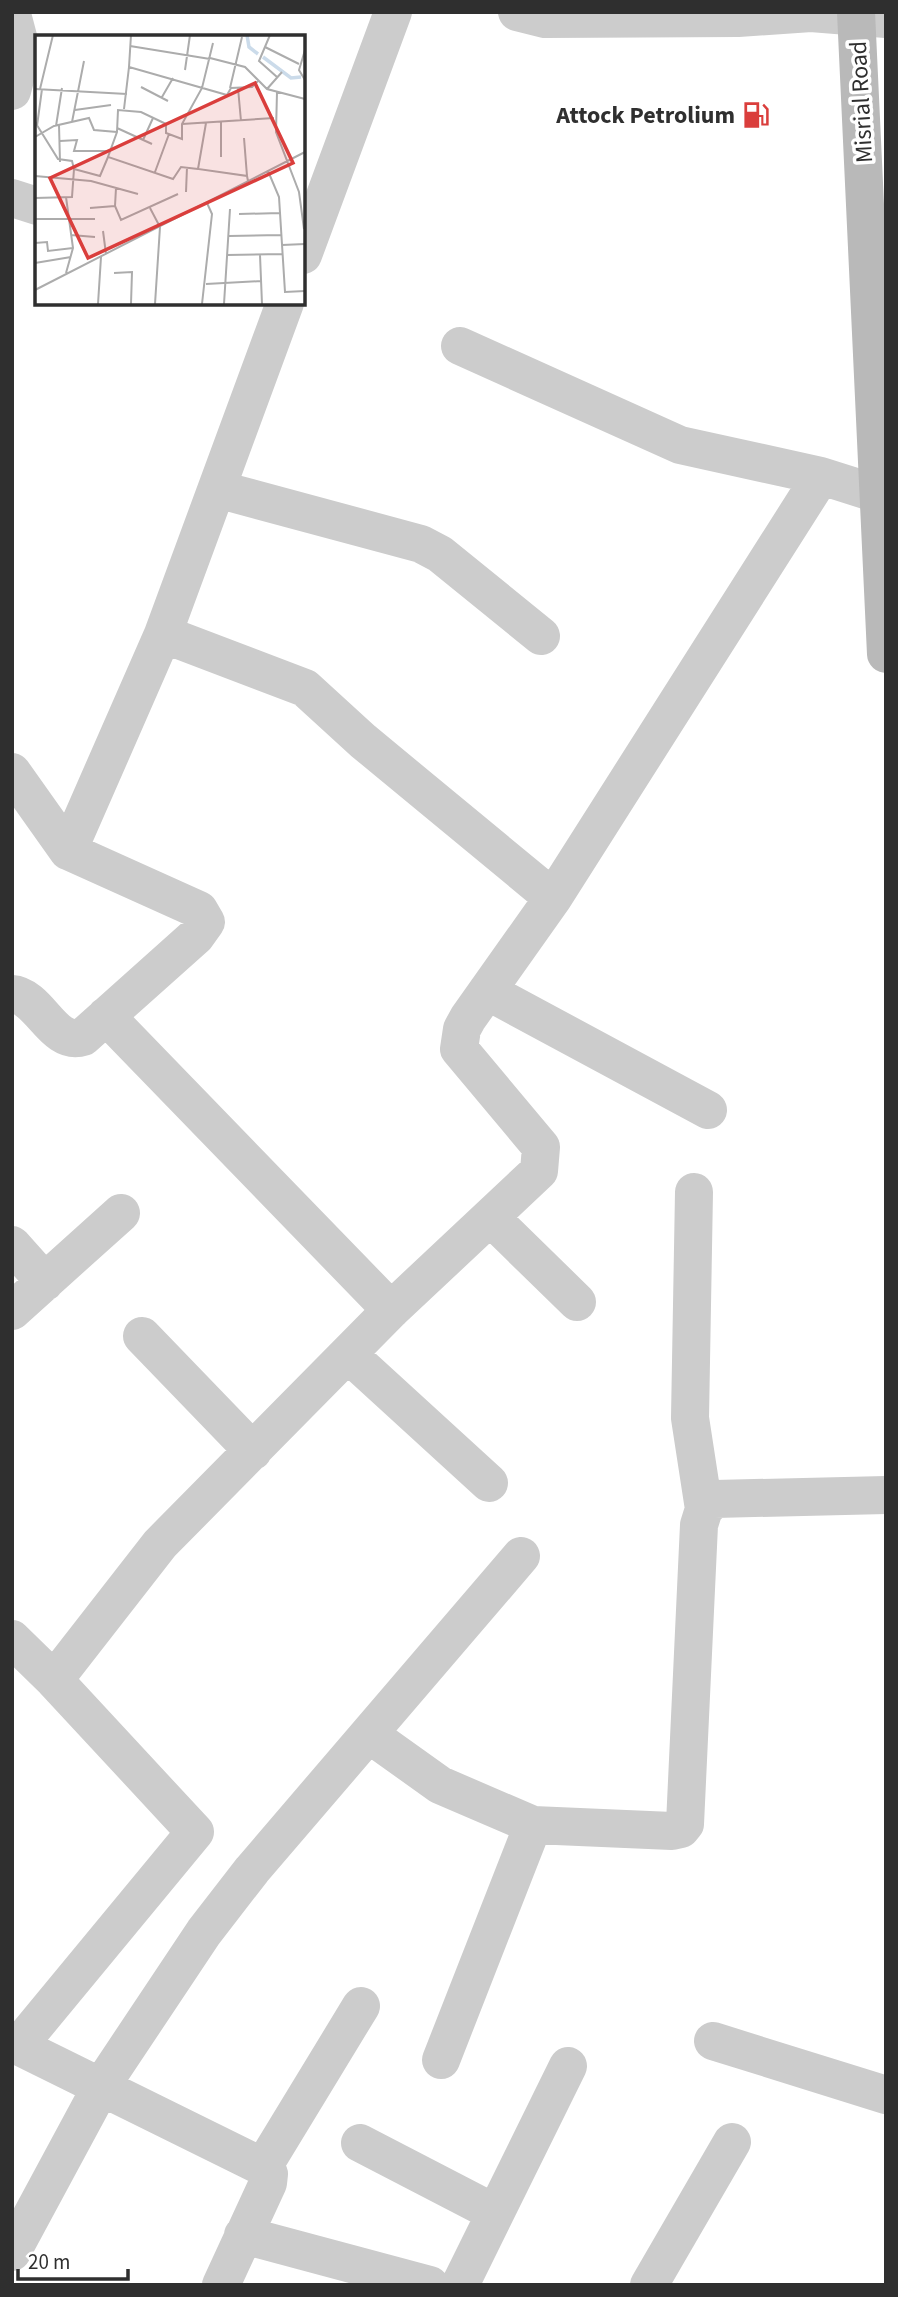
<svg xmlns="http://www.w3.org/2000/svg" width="898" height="2297" font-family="'Source Sans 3',sans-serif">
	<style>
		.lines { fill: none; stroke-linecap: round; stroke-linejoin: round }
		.minor { stroke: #ccc; stroke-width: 38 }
		.secondary { stroke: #b9b9b9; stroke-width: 38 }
		.labels { text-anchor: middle; stroke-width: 7; stroke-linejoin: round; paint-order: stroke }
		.street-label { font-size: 24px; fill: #2f2f2f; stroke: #fff }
		.poi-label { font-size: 24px; font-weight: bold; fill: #2f2f2f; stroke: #fff; text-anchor: end }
		.inset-river { fill: none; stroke: #cbdbea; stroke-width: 3.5 }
		.inset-road { fill: none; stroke: #acacac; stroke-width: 2 }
		.view { fill: #da3e3c; fill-opacity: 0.15; stroke: #da3e3c; stroke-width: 3.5 }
		.inset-edge { fill: none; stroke: #2f2f2f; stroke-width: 3.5 }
	</style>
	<rect width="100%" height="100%" fill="#fff"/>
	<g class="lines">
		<path class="minor" d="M517 12 545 19 738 18 811 13 886 19
			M12 14 22 52 12 91
			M12 198 37 206
			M303 255 393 12
			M460 346 680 445 821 476
			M217 489 421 544 440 554 541 636
			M163 634 305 688 363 741 553 898 821 476 878 494
			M12 772 68 851 199 910 206 922 196 936 83 1037C53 1047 40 996 12 994
			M68 851 163 634 285 303
			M487 991 708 1110
			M106 1016 391 1310
			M491 1218 577 1302
			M12 1245 45 1282
			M12 1311 121 1213
			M142 1336 253 1451
			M349 1355 489 1483
			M704 1509 715 1499 886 1495
			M12 1639 54 1680 160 1544 391 1310 539 1171 541 1147 459 1049 462 1029 468 1018 553 898
			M370 1735 440 1785 533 1825 672 1831 681 1829 685 1824 699 1525 704 1509 690 1418 694 1192
			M713 2041 886 2095
			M12 2043 263 2167 269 2174 268 2183 221 2285
			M19 2045 195 1832 54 1680
			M441 2060 533 1825
			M360 2143 495 2213
			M263 2167 361 2006
			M243 2235 430 2285
			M12 2252 102 2085 204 1932 252 1870 521 1556
			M460 2285 568 2066
			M649 2285 732 2142"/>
		<path class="secondary" d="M856 12 886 654"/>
	</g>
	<defs>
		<symbol id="fuel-bare" viewBox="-9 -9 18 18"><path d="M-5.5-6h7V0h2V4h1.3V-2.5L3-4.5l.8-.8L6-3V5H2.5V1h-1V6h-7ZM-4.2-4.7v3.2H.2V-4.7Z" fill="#da3e3c" stroke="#fff" stroke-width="2.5" paint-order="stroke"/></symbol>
	</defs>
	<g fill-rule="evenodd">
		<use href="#fuel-bare" x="737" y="96" width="38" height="38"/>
	</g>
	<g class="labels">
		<g class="street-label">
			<text transform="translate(861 102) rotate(-93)" y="8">Misrial Road</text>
		</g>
		<g class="poi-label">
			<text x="735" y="123">Attock Petrolium</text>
		</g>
	</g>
	<g transform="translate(35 35)">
		<rect width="270" height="270" fill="#fff"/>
		<path class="inset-river" d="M212 0 214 12 223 19M228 22 256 43 266 42"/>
		<path class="inset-road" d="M96 0 94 32 192 60 196 53 217 52 223 46M235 0 224 26 242 42M95 11 175 24M230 12 264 29M270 15 264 35 270 45M175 23 210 32 232 54 270 64M150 35 155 0M106 52 133 66M195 53 207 2M203 53 206 86M0 54 92 59M5 54 18 0M232 54 247 37M242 57 241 97 264 157 269 194M127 62 138 43M89 74 94 32M40 75 76 70M0 87 23 124 37 126 39 134 37 162 0 163M37 87 49 26M186 87V122M171 88 163 134 212 141 213 146M147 89 239 83M24 90 25 127M2 91 7 54M21 91 27 53M82 93 117 109M0 102 19 91 54 83 59 95 82 97M209 103 212 141M108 105 118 83M25 106 42 105 39 116H75M39 134 65 141 73 122M163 134 146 132 138 144 73 122 82 97 83 75 106 77 131 89V98L147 104V89L167 53 178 8M233 136 244 162 250 257 270 256M120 137 134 99M0 141 56 146 103 159M81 153 80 171 86 185 143 159M151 157 152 132M31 162 38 213 31 238M55 173 80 171M115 173 125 192 120 269M204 179 245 178M0 184H60M68 196 71 219M36 200 60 202M194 201 246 200M0 208 12 207 13 216 38 213M247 210 270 209M192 220 248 219M225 220 227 269M0 228 36 222M79 238 97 237 96 269M171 249 226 246M0 255 270 117M63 269 66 222M167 269 177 179 172 168M189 269 195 174"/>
		<path class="view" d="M220 48 258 128 53 223 15 143Z"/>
		<rect width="270" height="270" class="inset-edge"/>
	</g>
	<rect width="898" height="2297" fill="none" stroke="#2f2f2f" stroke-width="28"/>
	<path d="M18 2269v10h110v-10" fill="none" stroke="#2f2f2f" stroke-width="3.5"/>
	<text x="28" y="2269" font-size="21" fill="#2f2f2f" stroke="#ffffff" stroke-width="5" paint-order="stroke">20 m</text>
</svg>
